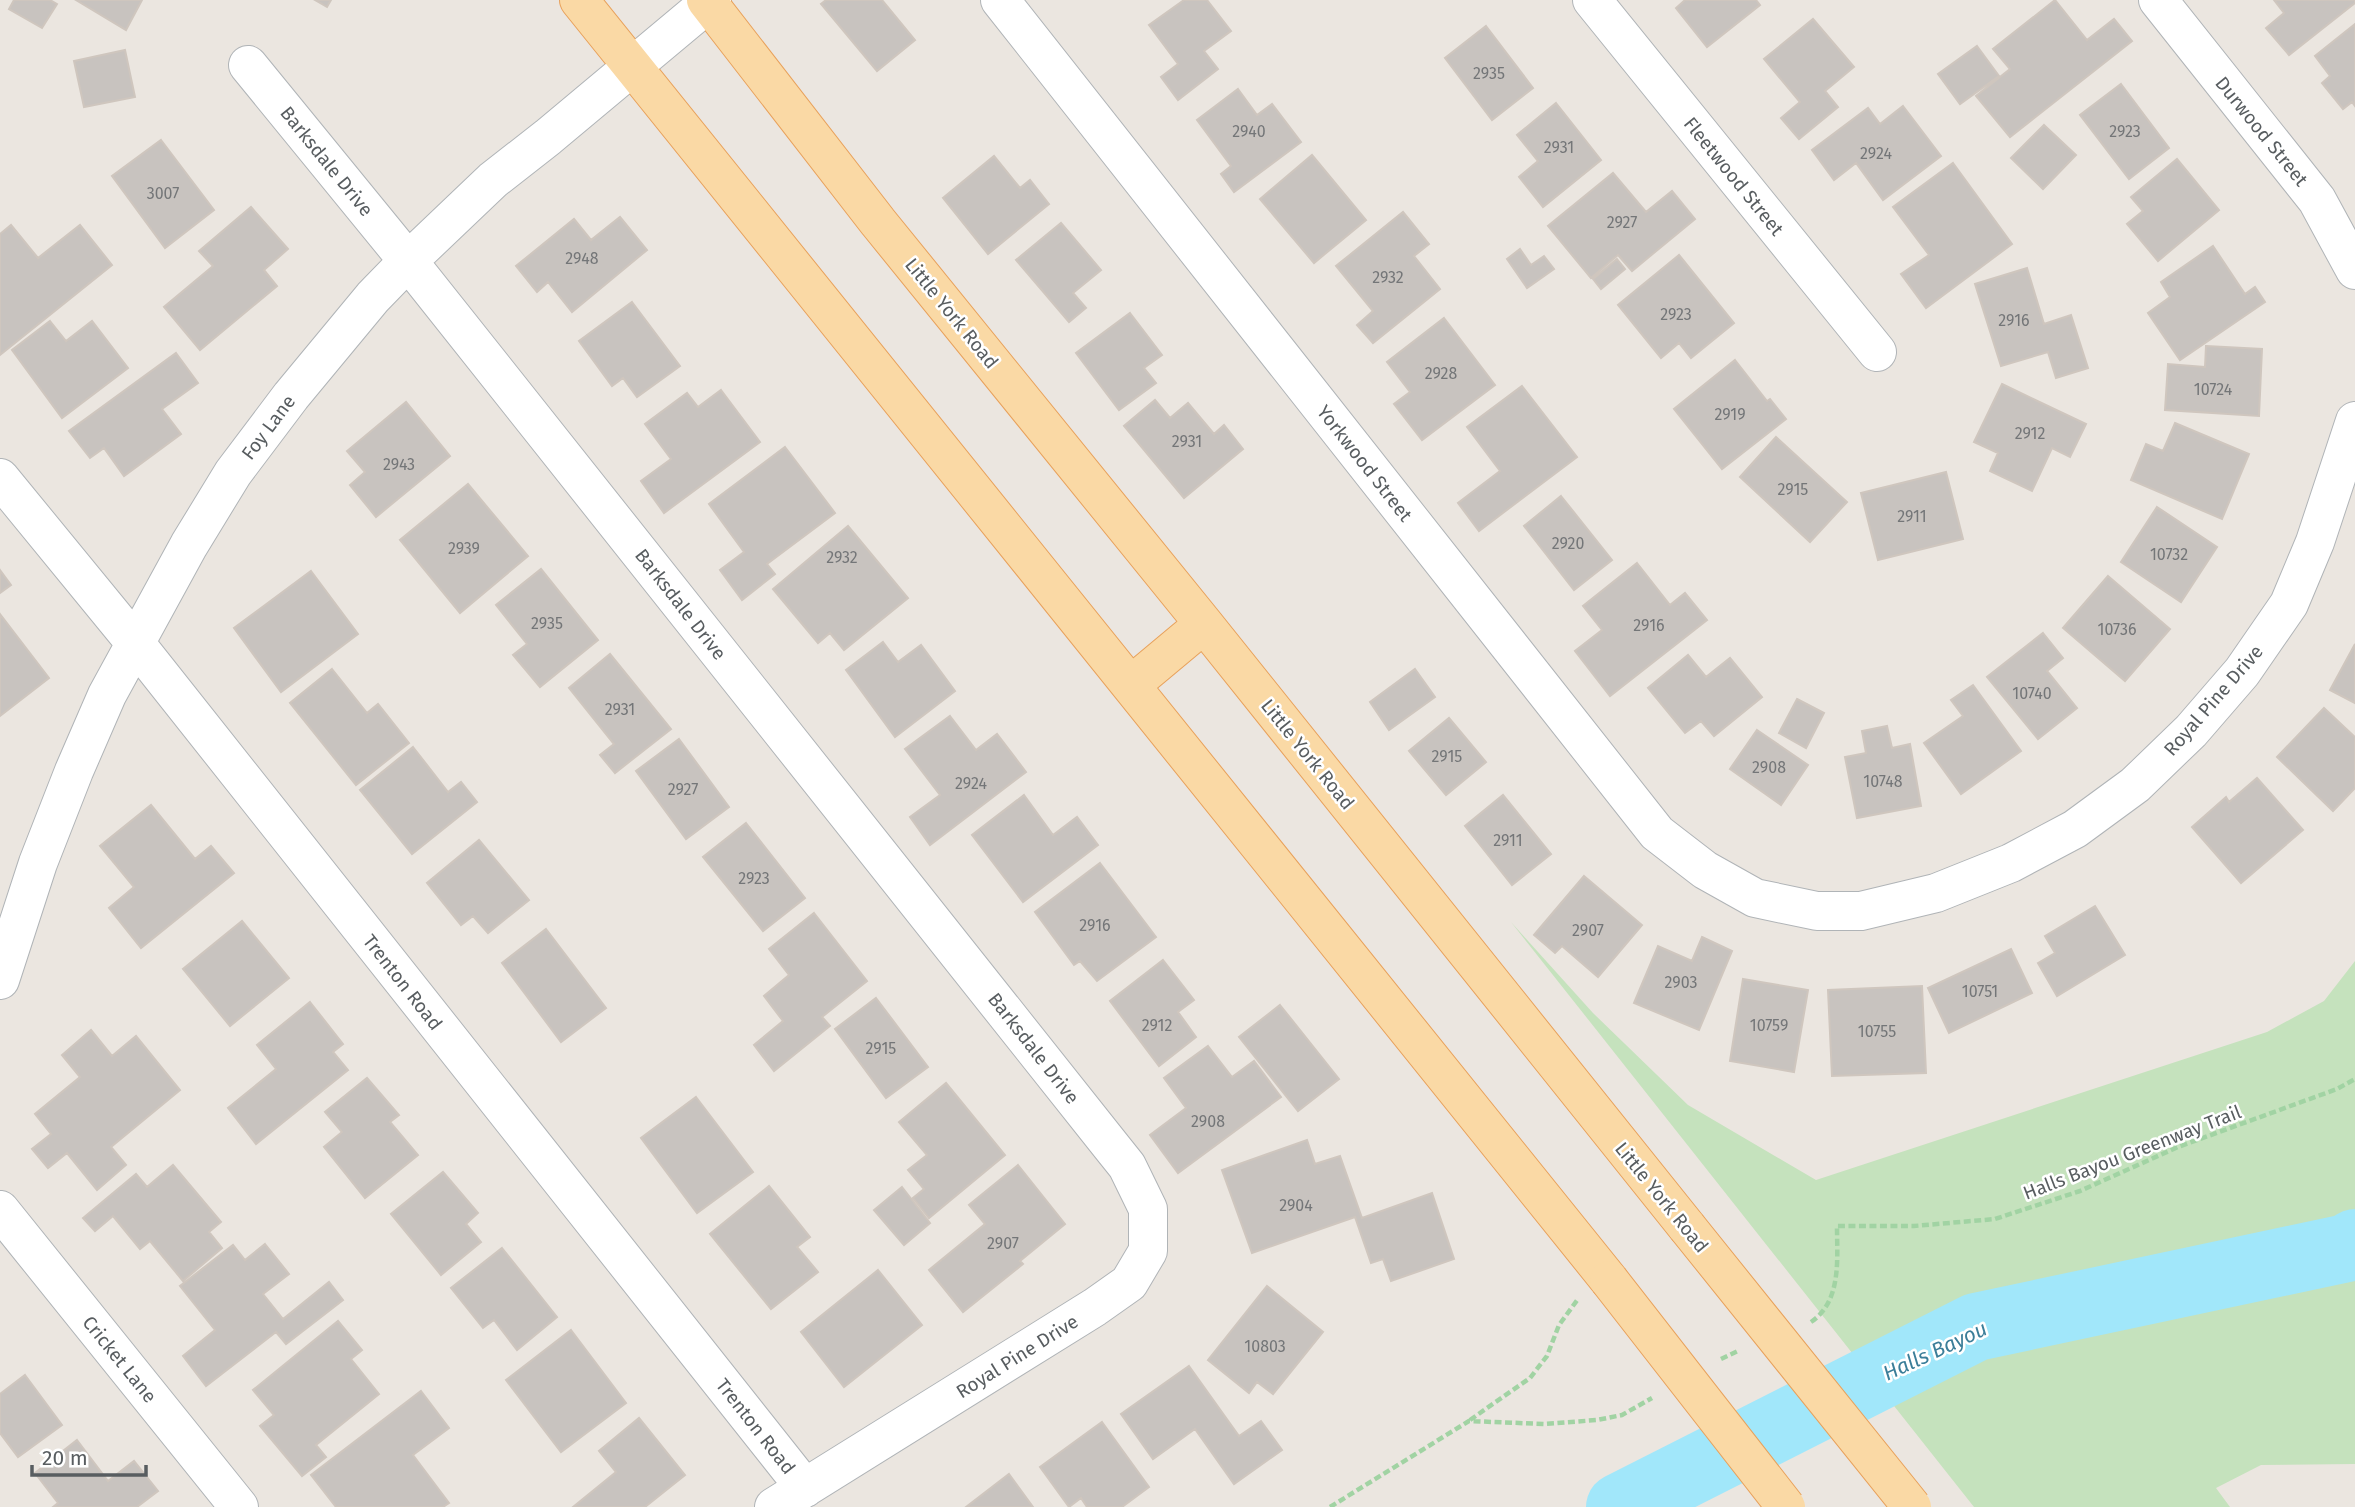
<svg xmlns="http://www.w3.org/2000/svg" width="2355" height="1507" font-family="'Fira Sans',sans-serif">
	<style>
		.green { fill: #c5e2bd }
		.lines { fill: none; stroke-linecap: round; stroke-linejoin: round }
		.river { stroke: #a1e7fa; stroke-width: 68 }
		.building { fill: #c8c3bf; stroke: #cfc6be; stroke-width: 2 }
		.minor-casing { stroke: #b0b4b7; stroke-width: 40 }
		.major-casing { stroke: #e8a15b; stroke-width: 40 }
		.path { stroke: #a1d3a3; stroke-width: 4.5; stroke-dasharray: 7 3.5; stroke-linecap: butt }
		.minor { stroke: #fff; stroke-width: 38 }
		.major { stroke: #fad9a5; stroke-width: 38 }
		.major-bridge-casing { stroke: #e8a15b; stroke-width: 40; stroke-linecap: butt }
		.major-bridge { stroke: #fad9a5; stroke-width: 38 }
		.labels { text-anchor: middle; stroke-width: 5; stroke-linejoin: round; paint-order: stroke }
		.number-label { font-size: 16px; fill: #747678 }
		.street-label { font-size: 19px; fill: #585d60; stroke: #fff }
		.water-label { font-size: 21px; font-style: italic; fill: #3b7e99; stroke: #fff }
	</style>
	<rect width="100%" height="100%" fill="#ebe6e0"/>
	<path class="green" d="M1511 922 1593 1013 1688 1105 1816 1180 2267 1032 2324 1001 2355 961V1464L2261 1465 2216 1488 2230 1507H1974Z"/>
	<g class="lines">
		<path class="river" d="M1620 1507 1976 1327 2347 1248 2355 1243"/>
	</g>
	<path class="building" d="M14 0H50L57 4 42 28 9 9Z
		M76 0H142L126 30Z
		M315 0H331L327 7Z
		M826 0H882L915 40 877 71 821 4Z
		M1184 0H1207L1231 31 1204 51 1218 69 1178 100 1161 77 1178 64 1149 25Z
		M1685 0H1756L1760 5 1707 47 1676 8Z
		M2055 0 2087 40 2114 19 2132 41 2010 137 1976 96 2010 69 1993 49Z
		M2274 0H2355V3L2289 55 2266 28 2284 13Z
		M1813 19 1854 67 1825 91 1838 107 1799 139 1781 118 1800 102 1764 59Z
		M2355 24V106L2352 102 2343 109 2322 83 2330 76 2315 56Z
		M1486 26 1533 88 1492 120 1445 58Z
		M1977 46 1999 76 1960 104 1938 74Z
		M125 50 135 97 84 107 74 61Z
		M2121 84 2169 148 2129 179 2080 115Z
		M1238 89 1257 115 1272 104 1301 142 1234 192 1221 174 1231 166 1197 120Z
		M1556 103 1601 160 1543 207 1519 177 1538 161 1517 135Z
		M1903 106 1941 156 1883 200 1856 163 1834 180 1812 150 1868 108 1880 124Z
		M2044 125 2076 155 2043 189 2011 158Z
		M161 140 214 210 165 248 112 176Z
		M1312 155 1366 220 1314 263 1260 199Z
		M994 156 1020 188 1030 180 1049 204 988 254 943 198Z
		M2177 159 2219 210 2158 261 2127 224 2143 211 2131 197Z
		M1953 163 2012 244 1926 308 1901 274 1929 255 1893 207Z
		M1613 173 1646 212 1672 191 1695 219 1632 271 1618 255 1591 278 1548 226Z
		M251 207 288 249 264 270 277 286 200 350 164 307 213 266 199 251Z
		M1403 212 1429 244 1414 256 1440 289 1373 343 1357 325 1373 311 1336 266Z
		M620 217 647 250 572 312 548 282 537 292 516 266 574 219 591 240Z
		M1061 223 1101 270 1073 293 1086 308 1069 322 1016 260Z
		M11 225 38 258 80 225 112 265 0 355V234Z
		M2213 246 2245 294 2255 287 2265 302 2180 360 2148 313 2170 297 2161 282Z
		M1520 249 1531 265 1544 256 1554 269 1527 288 1507 259Z
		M1679 255 1734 323 1691 358 1679 343 1661 358 1618 305Z
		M1617 259 1625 269 1601 289 1593 279Z
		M2027 268 2044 324 2071 315 2088 368 2056 378 2048 352 2001 366 1975 284Z
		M632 302 680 366 637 397 623 378 612 386 579 341Z
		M1130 313 1162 355 1144 368 1156 383 1119 410 1076 353Z
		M1444 318 1495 385 1422 440 1394 404 1410 392 1387 362Z
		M50 321 66 341 92 321 128 368 62 418 12 350Z
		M2206 346 2262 349 2259 416 2165 410 2168 364 2205 367Z
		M176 353 198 383 162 409 181 434 124 476 104 448 90 458 69 431Z
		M1735 360 1767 401 1770 399 1786 419 1722 469 1674 409Z
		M2002 384 2086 424 2070 457 2052 448 2032 491 1990 471 1998 453 1974 442Z
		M1522 386 1577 457 1479 531 1458 503 1500 471 1467 427Z
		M721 390 760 442 664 513 641 481 671 459 645 424 687 393 698 407Z
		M1155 400 1170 418 1188 403 1214 434 1224 425 1243 449 1184 498 1124 426Z
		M406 402 450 456 376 517 350 485 365 472 347 451Z
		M2175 423 2249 454 2222 519 2131 480 2146 444 2163 451Z
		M1776 437 1847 502 1810 542 1740 477Z
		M785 447 835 513 767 564 775 574 742 600 720 570 744 552 709 504Z
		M1946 472 1963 539 1878 560 1861 493Z
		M468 484 528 556 460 613 400 540Z
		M1561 496 1612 560 1574 590 1524 526Z
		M2157 507 2217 547 2181 602 2121 562Z
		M848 526 908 598 844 650 830 633 818 643 773 589Z
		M1637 563 1670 605 1685 593 1707 620 1610 696 1575 651 1602 630 1583 606Z
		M541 569 598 640 540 687 513 655 527 644 496 605Z
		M0 570 11 585 0 593Z
		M311 571 358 634 281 692 234 628Z
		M2108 576 2170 629 2125 681 2063 628Z
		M0 614 49 678 0 716Z
		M2043 633 2063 658 2047 671 2077 708 2038 739 1987 677Z
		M883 642 898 662 921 645 955 691 895 737 846 670Z
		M2355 644V703L2330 690Z
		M610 654 671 729 615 773 600 755 614 744 569 688Z
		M1688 655 1706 677 1730 658 1762 697 1714 736 1701 721 1685 733 1648 688Z
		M332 669 367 713 378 704 409 743 356 785 290 703Z
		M1415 669 1435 697 1389 730 1370 702Z
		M1973 685 2021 751 1961 794 1924 743 1963 716 1951 700Z
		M1797 699 1824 713 1806 748 1779 733Z
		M2324 708 2355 737V788L2333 811 2277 757Z
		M950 716 976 750 997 734 1026 772 930 845 910 817 940 795 905 749Z
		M1449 718 1486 762 1446 795 1409 751Z
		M1887 726 1892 748 1910 744 1921 806 1857 818 1845 757 1866 753 1862 731Z
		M1757 730 1808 765 1781 805 1730 769Z
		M679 739 729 807 686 839 636 771Z
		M413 747 448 792 461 782 477 802 412 854 360 790Z
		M2257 778 2303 830 2241 883 2192 827 2226 797 2229 802Z
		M1024 795 1053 835 1077 817 1098 845 1023 902 972 835Z
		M1503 795 1551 854 1512 885 1465 826Z
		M151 805 195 859 211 846 234 873 141 948 109 908 134 887 100 846Z
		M746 823 805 898 763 931 703 857Z
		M479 840 529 900 488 933 473 916 461 925 427 883Z
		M1100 863 1156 937 1097 981 1080 961 1074 965 1035 912Z
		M1584 876 1642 925 1598 977 1562 946 1555 953 1534 935Z
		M2095 906 2125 955 2057 996 2038 963 2055 953 2045 936Z
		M814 913 867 981 822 1017 830 1026 774 1071 754 1045 783 1021 764 996 789 975 769 949Z
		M242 921 289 978 230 1026 183 969Z
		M546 929 606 1008 561 1042 502 963Z
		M1702 937 1732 951 1699 1030 1634 1003 1658 946 1692 961Z
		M2011 949 2032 993 1949 1033 1928 988Z
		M1163 960 1194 1000 1178 1012 1196 1037 1159 1066 1110 1001Z
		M1743 979 1808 990 1794 1072 1730 1061Z
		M1922 986 1926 1073 1832 1076 1828 990Z
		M876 998 928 1067 886 1098 835 1029Z
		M310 1002 343 1044 333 1052 348 1070 256 1144 228 1108 276 1069 257 1045Z
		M1280 1005 1339 1079 1298 1111 1239 1037Z
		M91 1030 112 1056 136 1036 180 1090 111 1147 126 1165 97 1190 67 1153 48 1168 32 1149 51 1134 35 1114 80 1077 62 1055Z
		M1208 1046 1232 1077 1254 1061 1281 1097 1178 1173 1150 1135 1186 1108 1164 1078Z
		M367 1078 399 1115 390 1122 418 1155 365 1198 324 1147 342 1132 325 1112Z
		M946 1083 1005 1155 929 1218 913 1198 924 1189 908 1170 927 1155 899 1122Z
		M696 1097 753 1172 697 1213 641 1138Z
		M1307 1140 1315 1164 1340 1156 1362 1218 1432 1193 1454 1259 1391 1281 1383 1259 1371 1263 1355 1217 1252 1253 1222 1170Z
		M173 1165 221 1222 209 1232 222 1248 183 1281 150 1241 140 1249 113 1216 95 1231 83 1218 136 1174 147 1187Z
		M1018 1165 1065 1224 1020 1261 1023 1264 963 1312 929 1270 985 1224 969 1205Z
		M443 1172 478 1213 466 1224 481 1242 441 1275 391 1214Z
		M769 1186 810 1237 797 1247 818 1272 771 1309 710 1234Z
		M902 1187 930 1223 904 1245 874 1210Z
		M265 1244 289 1274 263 1294 283 1319 329 1282 343 1300 286 1344 276 1332 206 1386 183 1356 215 1330 180 1286 233 1245 245 1260Z
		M502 1248 557 1317 517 1350 494 1320 483 1328 451 1288Z
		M878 1270 922 1325 844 1387 801 1332Z
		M1267 1286 1323 1332 1273 1394 1257 1382 1249 1393 1208 1360Z
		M338 1321 362 1350 351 1359 379 1394 316 1445 326 1457 302 1476 260 1426 274 1415 253 1390Z
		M571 1330 626 1403 561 1452 506 1380Z
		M1189 1366 1239 1436 1261 1421 1282 1450 1234 1484 1195 1429 1153 1459 1121 1414Z
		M25 1375 62 1425 18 1457 0 1433V1394Z
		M421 1391 449 1428 413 1455 449 1503 443 1507H336L311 1475Z
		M639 1418 685 1475 645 1507H573L616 1472 599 1451Z
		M1102 1422 1149 1487 1122 1507H1087L1081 1498 1069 1507 1040 1467Z
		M77 1440 108 1481 134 1461 158 1491 137 1507H53L58 1503 35 1473Z
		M1009 1474 1033 1507H966Z"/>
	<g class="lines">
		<defs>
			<path id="minor" d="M1000 0 1657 833 1705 870 1755 898 1817 911H1861L1936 893 2011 863 2075 829 2135 785 2191 731 2242 672 2289 604 2315 542 2355 421
				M1592 0 1877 352
				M2158 0 2317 200 2355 270
				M248 65 408 261 1111 1146 1127 1166 1148 1209V1251L1129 1283 1095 1307 774 1507
				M0 478 136 644 805 1488
				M0 980 38 863 74 771 107 695 189 545 233 473 291 396 373 297 408 261 493 180 548 137 712 0
				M0 1210 239 1507"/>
			<path id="major" d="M579 0 1609 1280
				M706 0 878 222 1204 624 1687 1227
				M1131 685 1204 624"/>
		</defs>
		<use href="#minor" class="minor-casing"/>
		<use href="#major" class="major-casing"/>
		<path class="path" d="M1811 1322C1842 1301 1837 1259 1837 1226H1914L1995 1219 2080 1191 2178 1147 2337 1089 2355 1079
			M1721 1359 1738 1351
			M1470 1420 1530 1378 1547 1356 1559 1325 1578 1299
			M1330 1507 1469 1421 1544 1424 1597 1420 1622 1415 1652 1398"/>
		<use href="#minor" class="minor"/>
		<use href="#major" class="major"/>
		<defs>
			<path id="major-bridge" d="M1687 1227 1912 1507
				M1609 1280 1786 1507"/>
		</defs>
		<use href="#major-bridge" class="major-bridge-casing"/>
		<use href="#major-bridge" class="major-bridge"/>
	</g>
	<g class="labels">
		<g class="number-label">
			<text x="1489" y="79">2935</text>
			<text x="1249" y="137">2940</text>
			<text x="2125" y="137">2923</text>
			<text x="1559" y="153">2931</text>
			<text x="1876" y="159">2924</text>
			<text x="163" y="199">3007</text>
			<text x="1622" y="228">2927</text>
			<text x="582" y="264">2948</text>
			<text x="1388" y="283">2932</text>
			<text x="1676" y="320">2923</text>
			<text x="2014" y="326">2916</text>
			<text x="1441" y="379">2928</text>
			<text x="2213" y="395">10724</text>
			<text x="1730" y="420">2919</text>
			<text x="2030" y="439">2912</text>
			<text x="1187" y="447">2931</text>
			<text x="399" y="470">2943</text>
			<text x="1793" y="495">2915</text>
			<text x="1912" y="522">2911</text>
			<text x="1568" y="549">2920</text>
			<text x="464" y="554">2939</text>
			<text x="2169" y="560">10732</text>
			<text x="842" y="563">2932</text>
			<text x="547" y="629">2935</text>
			<text x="1649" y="631">2916</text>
			<text x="2117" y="635">10736</text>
			<text x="2032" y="699">10740</text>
			<text x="620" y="715">2931</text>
			<text x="1447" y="762">2915</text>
			<text x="1769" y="773">2908</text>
			<text x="1883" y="787">10748</text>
			<text x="971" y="789">2924</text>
			<text x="683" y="795">2927</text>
			<text x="1508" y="846">2911</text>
			<text x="754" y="884">2923</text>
			<text x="1095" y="931">2916</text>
			<text x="1588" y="936">2907</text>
			<text x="1681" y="988">2903</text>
			<text x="1980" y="997">10751</text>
			<text x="1157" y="1031">2912</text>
			<text x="1769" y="1031">10759</text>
			<text x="1877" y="1037">10755</text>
			<text x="881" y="1054">2915</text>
			<text x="1208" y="1127">2908</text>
			<text x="1296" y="1211">2904</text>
			<text x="1003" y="1249">2907</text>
			<text x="1265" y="1352">10803</text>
		</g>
		<g class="street-label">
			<text transform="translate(2262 131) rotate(51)" y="7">Durwood Street</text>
			<text transform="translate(327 161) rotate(51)" y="7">Barksdale Drive</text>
			<text transform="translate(1734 176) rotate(51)" y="7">Fleetwood Street</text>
			<text transform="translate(952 313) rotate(51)" y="7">Little York Road</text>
			<text transform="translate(268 427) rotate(-53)" y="7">Foy Lane</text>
			<text transform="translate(1365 463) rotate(52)" y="7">Yorkwood Street</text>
			<text transform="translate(681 604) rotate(52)" y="7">Barksdale Drive</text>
			<text transform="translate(2213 700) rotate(-49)" y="7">Royal Pine Drive</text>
			<text transform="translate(1308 754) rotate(51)" y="7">Little York Road</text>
			<text transform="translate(403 982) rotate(52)" y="7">Trenton Road</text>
			<text transform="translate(1034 1048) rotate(52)" y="7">Barksdale Drive</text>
			<text transform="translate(2132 1152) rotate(-21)" y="7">Halls Bayou Greenway Trail</text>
			<text transform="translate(1662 1197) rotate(51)" y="7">Little York Road</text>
			<text transform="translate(1017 1356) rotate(-32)" y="7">Royal Pine Drive</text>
			<text transform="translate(120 1359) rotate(51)" y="7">Cricket Lane</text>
			<text transform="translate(756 1426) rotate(52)" y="7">Trenton Road</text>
		</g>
		<g class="water-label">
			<text transform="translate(1935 1351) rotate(-25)" y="7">Halls Bayou</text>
		</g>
	</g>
	<path d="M32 1465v10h114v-10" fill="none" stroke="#585d60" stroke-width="3.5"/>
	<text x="42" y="1465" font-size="21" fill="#585d60" stroke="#ffffff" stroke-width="5" paint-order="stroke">20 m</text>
</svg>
